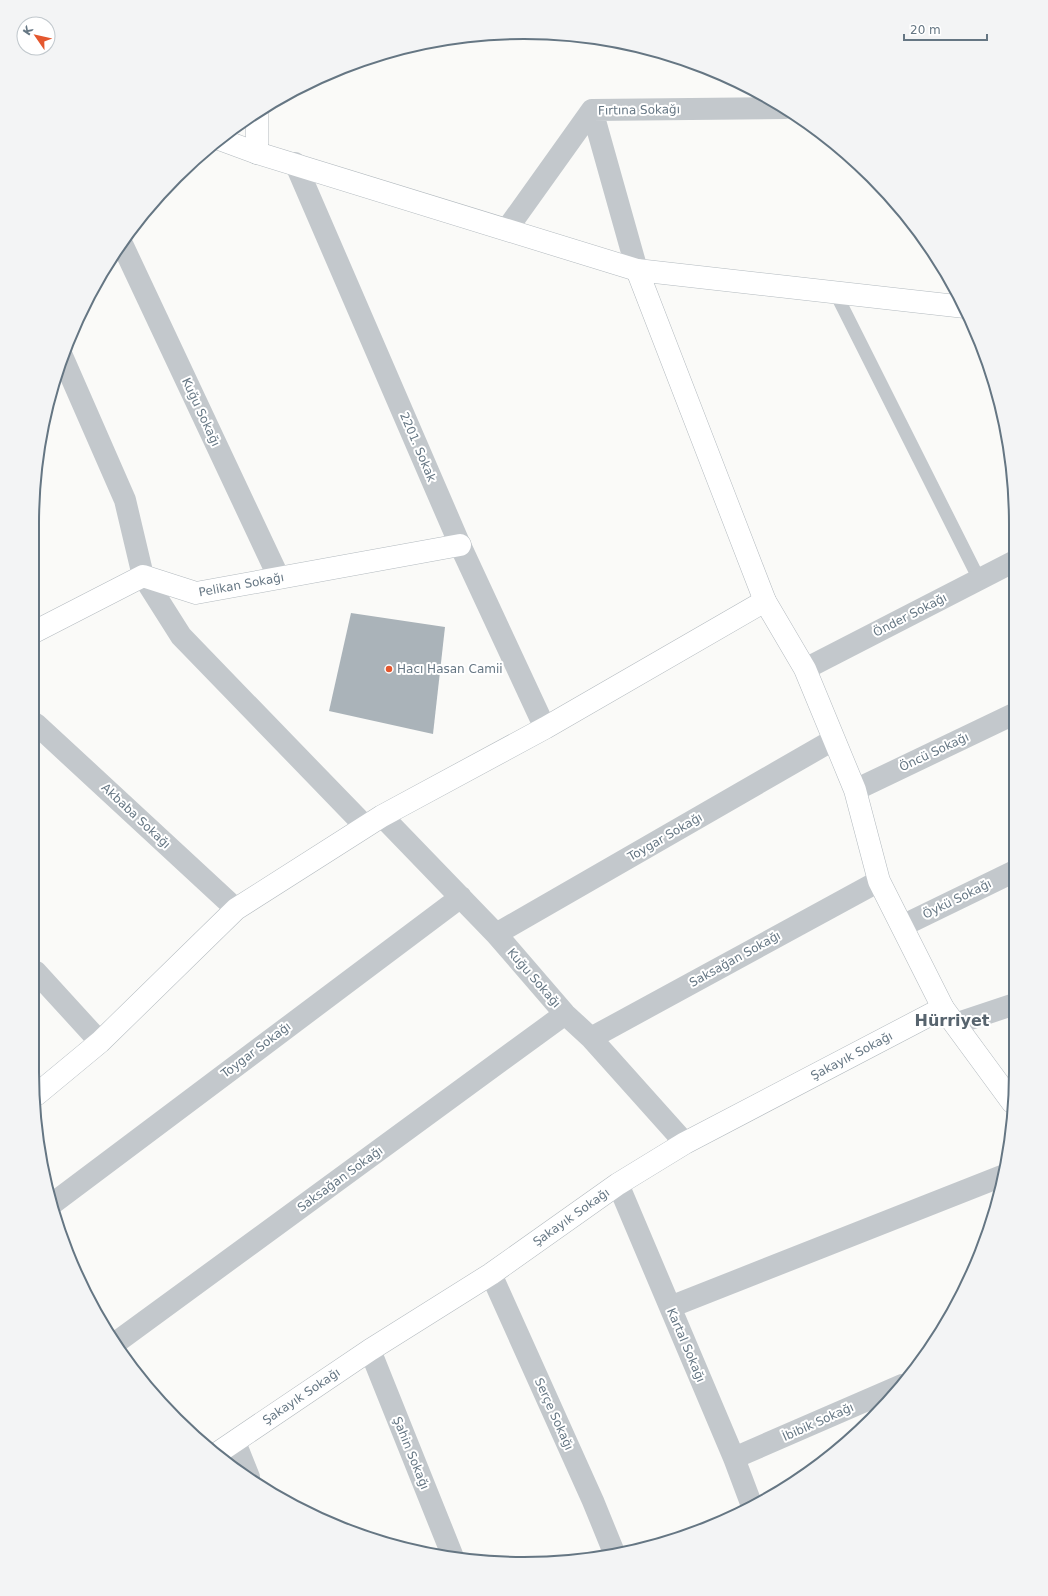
<svg xmlns="http://www.w3.org/2000/svg" width="1048" height="1596" font-family="'DejaVu Sans',sans-serif">
	<style>
		.building { fill: #aab3b9 }
		.lines { fill: none; stroke-linecap: round; stroke-linejoin: round }
		.secondary-casing { stroke: #b3babf; stroke-width: 23 }
		.lane { stroke: #c3c8cc; stroke-width: 13 }
		.street { stroke: #c3c8cc; stroke-width: 22 }
		.secondary { stroke: #fff; stroke-width: 22 }
		.poi-dot { fill: #e4572e; stroke: #fff; stroke-width: 1.5 }
		.labels { text-anchor: middle; stroke-width: 4; stroke-linejoin: round; paint-order: stroke }
		.street-label { font-size: 12px; fill: #657683; stroke: #fff }
		.poi-label { font-size: 12px; fill: #657683; stroke: #fff; text-anchor: start }
		.district-label { font-size: 16px; font-weight: bold; fill: #57646e; stroke: #fff }
		.rim { fill: none; stroke: #657683; stroke-width: 2 }
	</style>
	<rect width="100%" height="100%" fill="#fafaf8"/>
	<path class="building" d="M351 613 445 627 433 734 329 711Z"/>
	<g class="lines">
		<defs>
			<g id="secondary">
				<path d="M257 114V153"/>
				<path d="M219 139 257 153 637 270 965 307"/>
				<path d="M637 270 765 601 805 669 855 790 879 881 943 1008 1012 1102"/>
				<path id="s1" d="M36 631 143 576 196 593 460 545"/>
				<path d="M36 1095 100 1042 236 909 382 816 545 728 765 601"/>
				<path id="s2" d="M216 1454 370 1350 491 1274 618 1184 685 1143 943 1008"/>
			</g>
		</defs>
		<use href="#secondary" class="secondary-casing"/>
		<path class="lane" d="M835 292 979 579"/>
		<path class="street" d="M592 110 637 270
			M295 163 460 545 545 728
			M507 229 592 110 785 108
			M123 246 279 578
			M62 356 125 500 143 576 181 636 365 826
			M805 669 1015 561
			M36 724 236 909
			M855 790 1014 714
			M382 816 496 934 565 1014 591 1038 685 1143
			M902 926 1013 872
			M496 934 833 740
			M36 972 100 1042
			M955 1024 1012 1005
			M591 1038 879 881
			M618 1184 734 1458 752 1506
			M52 1204 461 897
			M491 1274 593 1501 615 1555
			M670 1307 1002 1176
			M114 1344 565 1014
			M370 1350 453 1557
			M235 1442 249 1477
			M734 1458 902 1385"/>
		<use href="#secondary" class="secondary"/>
	</g>
	<circle class="poi-dot" cx="389" cy="669" r="4"/>
	<g class="labels">
		<g class="street-label">
			<text transform="translate(639 110) rotate(-1)" y="4">Fırtına Sokağı</text>
			<text transform="translate(201 412) rotate(65)" y="4">Kuğu Sokağı</text>
			<text transform="translate(418 447) rotate(67)" y="4">2201. Sokak</text>
			<text dy="4" stroke="none"><textPath href="#s1" startOffset="222">Pelikan Sokağı</textPath></text>
			<text transform="translate(910 615) rotate(-27)" y="4">Önder Sokağı</text>
			<text transform="translate(934 752) rotate(-25)" y="4">Öncü Sokağı</text>
			<text transform="translate(136 816) rotate(43)" y="4">Akbaba Sokağı</text>
			<text transform="translate(665 837) rotate(-30)" y="4">Toygar Sokağı</text>
			<text transform="translate(957 899) rotate(-26)" y="4">Öykü Sokağı</text>
			<text transform="translate(735 959) rotate(-29)" y="4">Saksağan Sokağı</text>
			<text transform="translate(534 978) rotate(49)" y="4">Kuğu Sokağı</text>
			<text transform="translate(256 1050) rotate(-37)" y="4">Toygar Sokağı</text>
			<text dy="4" stroke="none"><textPath href="#s2" startOffset="751">Şakayık Sokağı</textPath></text>
			<text transform="translate(340 1179) rotate(-36)" y="4">Saksağan Sokağı</text>
			<text dy="4" stroke="none"><textPath href="#s2" startOffset="427">Şakayık Sokağı</textPath></text>
			<text transform="translate(686 1345) rotate(67)" y="4">Kartal Sokağı</text>
			<text dy="4" stroke="none"><textPath href="#s2" startOffset="103">Şakayık Sokağı</textPath></text>
			<text transform="translate(554 1414) rotate(66)" y="4">Serçe Sokağı</text>
			<text transform="translate(818 1422) rotate(-24)" y="4">İbibik Sokağı</text>
			<text transform="translate(411 1453) rotate(68)" y="4">Şahin Sokağı</text>
		</g>
		<g class="poi-label">
			<text x="397" y="673">Hacı Hasan Camii</text>
		</g>
		<g class="district-label">
			<text x="952" y="1026">Hürriyet</text>
		</g>
	</g>
	<path d="M0 0H1048V1596H0ZM524 39H524A485 485 0 0 1 1009 524V1072A485 485 0 0 1 524 1557H524A485 485 0 0 1 39 1072V524A485 485 0 0 1 524 39Z" fill="#f3f4f5" fill-rule="evenodd"/>
	<path class="rim" d="M524 39H524A485 485 0 0 1 1009 524V1072A485 485 0 0 1 524 1557H524A485 485 0 0 1 39 1072V524A485 485 0 0 1 524 39Z"/>
	<g transform="translate(36 36) rotate(304)"><circle r="19" fill="#ffffff" stroke="#c1c8cd"/>
	<path d="M0-3L7 15L0 10L-7 15Z" fill="#e4572e"/>
	<text y="-6" font-size="11" font-weight="bold" text-anchor="middle" fill="#657683">K</text>
	</g>
	<path d="M904 34v6h83v-6" fill="none" stroke="#657683" stroke-width="2"/>
	<text x="910" y="34" font-size="12" fill="#657683" stroke="#ffffff" stroke-width="3" paint-order="stroke">20 m</text>
</svg>
